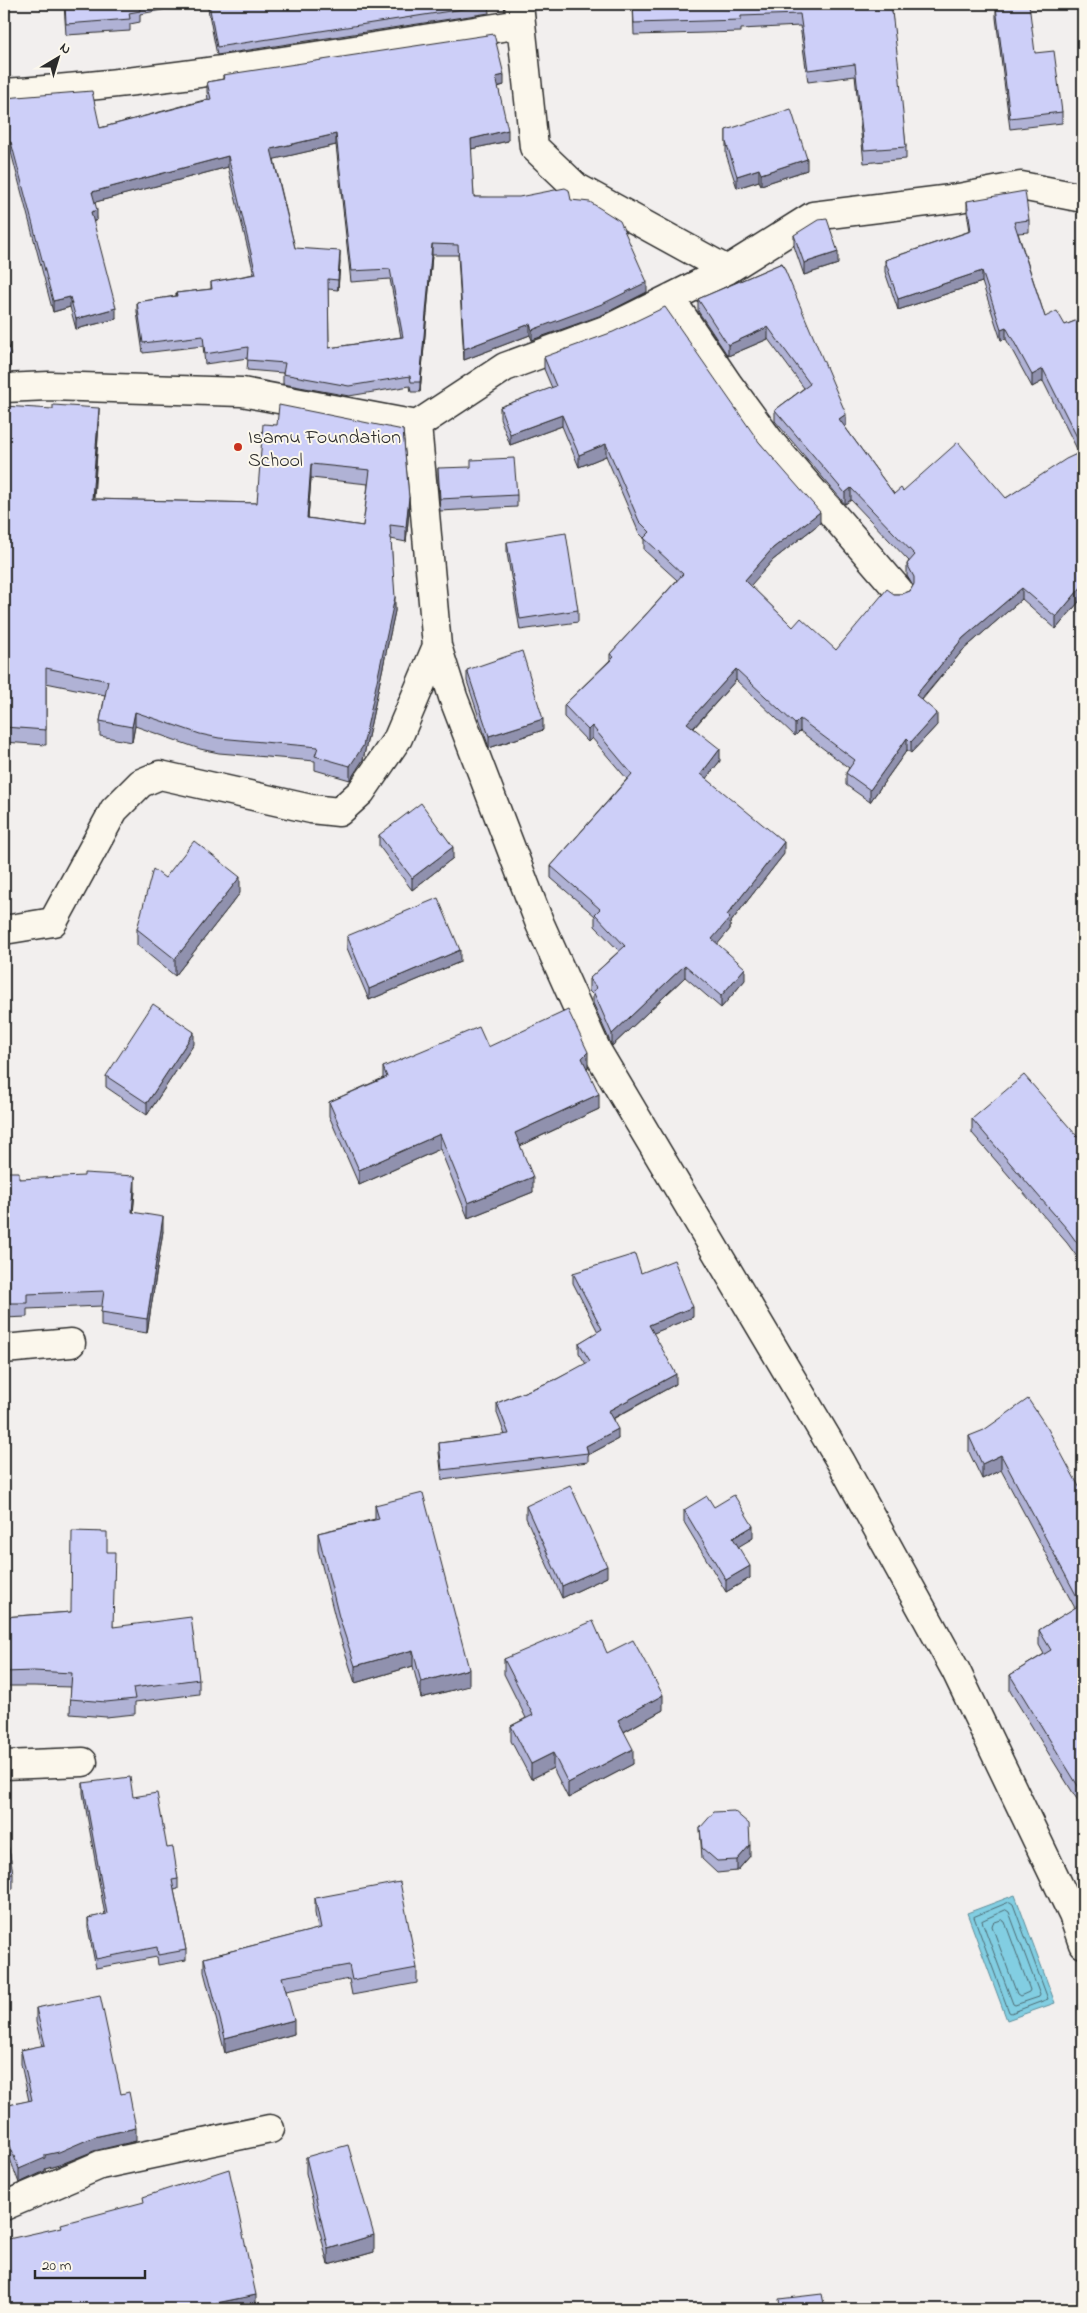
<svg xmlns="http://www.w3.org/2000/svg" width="1087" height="2313" font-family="'Indie Flower',sans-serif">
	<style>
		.water { fill: #82cee2; stroke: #5f8d99 }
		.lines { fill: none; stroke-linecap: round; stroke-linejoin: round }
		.shore { stroke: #4e6c74; stroke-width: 1 }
		.minor-casing { stroke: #2b2b2b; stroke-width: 31 }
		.minor { stroke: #fbf7ec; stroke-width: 28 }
		.wall { fill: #b0b2d5; stroke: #2b2b2b; fill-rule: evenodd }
		.shaded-wall { fill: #9091ae; stroke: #2b2b2b }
		.building { fill: #cdcff8; stroke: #2b2b2b; fill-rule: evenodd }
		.poi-dot { fill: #c8321e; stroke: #fbf7ec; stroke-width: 2 }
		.labels { text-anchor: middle; stroke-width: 4; stroke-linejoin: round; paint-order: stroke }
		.poi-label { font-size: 20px; fill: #2b2b2b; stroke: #fbf7ec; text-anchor: start }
	</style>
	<rect width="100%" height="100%" fill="#f2efee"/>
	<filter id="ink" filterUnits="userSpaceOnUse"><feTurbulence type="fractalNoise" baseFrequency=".02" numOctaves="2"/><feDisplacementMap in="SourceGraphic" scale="10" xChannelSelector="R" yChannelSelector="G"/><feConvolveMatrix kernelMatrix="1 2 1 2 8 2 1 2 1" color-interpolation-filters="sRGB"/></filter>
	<g filter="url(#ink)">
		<path class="water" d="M1015 1895 1055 2003 1007 2020 967 1913Z"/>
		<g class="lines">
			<path class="shore" d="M1010 1902 1013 1904 1048 1999 1011 2013 1009 2012 974 1917Z
				M1006 1910 1009 1912 1040 1995 1039 1997 1015 2005 1013 2004 982 1921Z
				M1002 1920 1005 1922 1030 1990 1029 1992 1020 1996 1017 1994 992 1926 993 1923Z"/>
			<defs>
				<path id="minor" d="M519 4 534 147 576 187 727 270
					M4 93C177 82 350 50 521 24
					M670 298 728 384 772 444 899 591
					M4 388 49 386 242 392 417 425 505 367 608 329 727 270 813 216 959 198 1021 186 1083 198
					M417 425 437 646 453 697 540 924 597 1051 841 1462 956 1671 1073 1915 1083 1944
					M4 930 53 922 114 810 141 783 160 775 311 809 339 812 361 792 398 738 437 646
					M4 1349 71 1343
					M4 1765 83 1762
					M4 2206 100 2165 270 2129"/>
			</defs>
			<use href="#minor" class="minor-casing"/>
			<use href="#minor" class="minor"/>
		</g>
		<path class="wall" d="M64 4H178V7L140 14V22L130 24V31L66 35Z
			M207 4H488L489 13 217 55Z
			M633 4H891L906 147V159L864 163 855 76 808 82 800 26 741 29V32L634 35Z
			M996 7 1035 53 1062 112V123L1010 129 996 18Z
			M223 75 504 85 498 87 508 141 471 149 474 197 571 200 647 292 602 315 532 340 530 335 464 360 458 255H432L420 392H411L410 386 349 396 283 384V373L247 370 248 358 205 364 203 346 143 353 137 312V302L176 296V293L211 289V282L254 274 228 167 95 202 97 220 93 222 116 319 76 329 70 307 53 312 11 152 4 98 100 128 208 99 207 92V82L223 79ZM336 145 351 282 390 279 401 337 329 348 328 289 338 290 340 262 295 248 274 159Z
			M726 130 807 170 761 185 759 181 737 188 726 154Z
			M967 201 1029 220V232L1018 233 1045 317 1065 325 1083 318V597L1056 629 1022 599 963 650 922 700 937 725 911 753 907 750 870 802 846 785V773L849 768 800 731 795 736 736 680 694 728 720 761 706 778 784 854 730 923V929L717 944 745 980 721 1008 685 977 612 1046 593 1003V995L589 991V979L619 951 595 926V916L551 878V866L627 779 592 738 588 742 564 717V705L610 660V654L677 580 644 550V538L639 533 606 456 579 467 562 426 510 445 500 418V407L552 388 544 369V357L759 442 820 523 773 560 750 585 793 627 836 650 894 594H902L910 591 913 586 907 576V564L909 561 851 500 845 504 775 421V410L804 388 768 339 728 356 698 311V299L782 263 846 426 845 427 894 494 903 491 1006 498 1079 453 1043 381 1032 387 1006 339 1001 340 982 282 898 310 885 272V260L970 231 967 212Z
			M794 235 838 264 804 275 794 246Z
			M4 319 10 354V369L4 370Z
			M4 406 99 423 94 499 257 503 277 425 403 430 409 512 406 542 391 539 395 611 363 760 350 780 315 770V761L219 753 200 749 135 726 132 742 100 736V721L105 695 46 683V745L4 742ZM311 478 368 484 363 526 308 518Z
			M438 468 517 495V507L440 511 438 480Z
			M507 542 578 610V622L520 630 507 553Z
			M467 670 543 730 489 748 467 681Z
			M379 835 453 858 412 890 379 846Z
			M165 878 240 893 175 976 137 945V929Z
			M347 936 460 962 369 1000 347 948Z
			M194 1044 147 1115 106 1087V1076Z
			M488 1047 588 1067 587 1069 599 1109 520 1146 533 1192 468 1218 440 1149 359 1185 329 1116V1102L383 1078V1067Z
			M972 1119 1083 1143V1265L1067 1243 972 1133Z
			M4 1172 19 1179 135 1191 133 1212 163 1231 147 1333 101 1326V1312L102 1306 27 1309V1317L4 1318Z
			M573 1273H641L693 1317 653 1333 676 1384 613 1419 618 1439 588 1455V1462L442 1480 439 1452V1443L505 1435 497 1413V1403L557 1379 586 1364 579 1353V1343L598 1332 573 1283Z
			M969 1436 1083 1494V1809L1010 1691V1675L1044 1654 1039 1645V1630L1075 1608 1001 1470 982 1479 969 1452Z
			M375 1505 469 1686 421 1698 413 1666 355 1683 339 1633 318 1550V1533L375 1519Z
			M526 1506 607 1577 562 1598 526 1518Z
			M714 1507 753 1538 738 1546 750 1578 726 1592 684 1522V1510Z
			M107 1552 113 1627 199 1679V1694L135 1702V1714L106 1717 70 1714 71 1687 34 1686H4V1617L71 1612Z
			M607 1653 663 1710 624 1732 633 1764 568 1798 553 1768 531 1779 511 1741V1726L526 1718 504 1674V1659Z
			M83 1783 133 1797 167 1848 178 1879V1889L174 1890 186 1950V1960L158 1965 157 1957 96 1968 88 1928V1918L105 1915 83 1793Z
			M4 1819 13 1874V1889L4 1890Z
			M700 1828 750 1856 737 1871 717 1873 702 1859Z
			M315 1898 417 1968V1983L352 1995 349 1979 286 1991 294 2034 225 2053 204 1972V1958L318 1929 315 1913Z
			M36 2008 121 2094 136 2141 94 2151 59 2165 45 2169V2171L19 2183 4 2143V2106L29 2101 21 2064V2050L42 2046 36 2022Z
			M306 2157 374 2252 328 2265 306 2173Z"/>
		<path class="shaded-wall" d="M504 75V85L496 87V77Z
			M508 130V141L471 149V139Z
			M336 134V145L271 160V149Z
			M11 142V152L4 154V143Z
			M228 156V167L92 203V192Z
			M807 159V170L761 185V174Z
			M759 169V181L737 188V176Z
			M97 210V220L91 222V212Z
			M432 244V255L420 392V382Z
			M340 251V262L338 290V280Z
			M838 252V264L804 275V263Z
			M982 271V282L898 310V299Z
			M647 282V292L602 315 532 340V330Z
			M70 297V307L53 312V301Z
			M116 308V319L76 329V319Z
			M530 324V335L464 360V349Z
			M768 327V339L728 356V345Z
			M1006 327V339L1001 340V329Z
			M1043 369V381L1032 387V375Z
			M99 408V423L92 514V499Z
			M846 414V426L839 430V419Z
			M562 415V426L510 445V434Z
			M606 444V456L579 467V455Z
			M311 464V478L307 532V518Z
			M851 488V500L845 504V493Z
			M409 497V512L406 542V527Z
			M820 512V523L773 560 745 592V580L773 548Z
			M1083 585V597L1056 629V617Z
			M1022 588V599L963 650 916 706V695L963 638Z
			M395 597V611L363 760 350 780V766Z
			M736 669V680L687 735V723Z
			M135 712V726L132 742V727Z
			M937 713V725L911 753V742Z
			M543 719V730L489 748V736Z
			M800 719V731L795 736V724Z
			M592 726V738L588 742V730Z
			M907 738V750L870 802V790Z
			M720 749V761L701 785V774Z
			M784 842V854L730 923V929L712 951V939L727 915Z
			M453 847V858L412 890V878Z
			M240 877V893L175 976V959Z
			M460 950V962L369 1000V989Z
			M685 965V977L612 1046V1034Z
			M745 968V980L721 1008V996Z
			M194 1032V1044L147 1115V1103Z
			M588 1052V1067L582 1073V1058Z
			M599 1094V1109L515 1148V1133Z
			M440 1134V1149L359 1185V1170Z
			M135 1176V1191L132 1226V1212Z
			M533 1177V1192L468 1218V1203Z
			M163 1217V1231L147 1333V1319Z
			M693 1307V1317L649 1335V1325Z
			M676 1374V1384L608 1421V1411Z
			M618 1429V1439L588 1455V1453L586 1446Z
			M5 1443V1458L4 1490V1475Z
			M1001 1455V1470L982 1479V1464Z
			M753 1526V1538L733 1550V1538Z
			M607 1566V1577L562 1598V1586Z
			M750 1566V1578L726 1592V1580Z
			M413 1650V1666L355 1683V1666Z
			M469 1669V1686L421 1698V1682Z
			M663 1695V1710L618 1735V1720Z
			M633 1749V1764L568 1798V1783Z
			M553 1753V1768L531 1779V1764Z
			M750 1845V1856L737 1871V1860Z
			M294 2020V2034L225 2053V2038Z
			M136 2128V2141L94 2151 59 2165 45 2169V2171L19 2183V2169L45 2155 94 2137Z
			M374 2235V2252L328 2265V2249Z
			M256 2295V2308L248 2309H187Z"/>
		<path class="building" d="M65 4H139L140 11 129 13 130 19 66 24Z
			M209 4H488L489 5 217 47Z
			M633 4H891L899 69 906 147 864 150 855 64 808 70 800 14 741 16V20L634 23Z
			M1019 4H1029L1035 53 1054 51 1062 112 1010 118 996 7Z
			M494 34 504 75 496 77 508 130 471 139 474 197H519L565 188 569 190 571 200 590 202 620 221 647 282 602 304 532 330 530 324 464 349 458 245 432 244 420 382H411L410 376 349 386 283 374 285 363 247 360 248 347 205 354 203 336 143 343 137 302 177 296 176 293 212 289 211 282 256 274 228 156 92 192 97 210 91 212 116 308 76 319 70 297 53 301 11 142 4 143V98L92 91 100 128 211 99 207 82 224 79 223 75ZM336 134 351 271 390 269 403 337 329 348 328 279 338 280 340 251 295 248 271 149Z
			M791 109 807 159 761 174 759 169 737 176 726 142V130Z
			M1025 191 1029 220 1014 222 1045 317 1057 311 1065 325 1083 318V449L1043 369 1032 375 1006 327 1001 329 982 271 898 299 885 260 971 231 967 201Z
			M827 219 838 252 804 263 794 235 818 220Z
			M782 263 846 414 839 419 894 494 901 488 903 491 958 442 1006 498 1066 459 1083 451V585L1056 617 1022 588 963 638 916 695 937 713 911 742 907 738 870 790 846 773 855 760 800 719 795 724 736 669 687 723 720 749 701 774 784 842 727 915 730 918 712 939 745 968 721 996 685 965 612 1034 593 991 597 988 589 979 625 946 595 914 600 909 551 866 632 774 592 726 588 730 564 705 614 657 610 654 683 574 644 538 650 532 639 521 606 444 579 455 562 415 510 434 500 407 556 386 544 357 613 332 665 307 759 442 820 512 773 548 745 580 793 627 801 618 836 650 887 589 894 594H902L910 591 914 584V577L907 564 915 555 851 488 845 493 775 410 810 384 768 327 728 345 698 299Z
			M4 319 10 354 4 355Z
			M53 405 99 408 92 499 257 503 263 424 277 425 279 405 403 430 409 497 406 527 390 525 395 597 363 746 350 766 315 756 318 747 219 738 200 734 135 712 132 727 100 721 108 681 46 668V730L4 727V406L53 409ZM311 464 370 470 363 526 307 518Z
			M514 458 517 495 440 499 438 468 471 467V460Z
			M566 533 578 610 520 619 507 542Z
			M522 651 543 719 489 736 467 670Z
			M421 803 453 847 412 878 379 835Z
			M194 841 240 877 175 959 137 929 153 869 165 878Z
			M438 898 460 950 369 989 347 936Z
			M153 1004 194 1032 147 1103 106 1076Z
			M568 1010 588 1052 582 1058 599 1094 515 1133 533 1177 468 1203 440 1134 359 1170 329 1102 387 1077 383 1067 479 1027 488 1047Z
			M1024 1075 1083 1143V1251L1067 1229 972 1119Z
			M4 1172H19V1179L84 1176V1173L135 1176 132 1212 163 1217 147 1319 101 1312 104 1291 27 1294V1303H4Z
			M635 1254 641 1273 674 1260 693 1307 649 1325 676 1374 608 1411 618 1429 586 1446 588 1453 442 1470 439 1443 509 1434 497 1403 557 1379 590 1361 579 1343 602 1329 573 1273Z
			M1028 1399 1048 1429 1083 1494V1794L1010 1675 1051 1650 1039 1630 1081 1604 1001 1455 982 1464 969 1436 984 1430Z
			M4 1443H5L4 1475Z
			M570 1485 607 1566 562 1586 526 1506Z
			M423 1493 469 1669 421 1682 413 1650 355 1666 339 1617 318 1533 379 1519 375 1505Z
			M734 1495 753 1526 733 1538 750 1566 726 1580 684 1510 707 1496 714 1507Z
			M72 1531 107 1532V1552H115L113 1627 191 1617 199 1679 133 1688 135 1699 106 1702 70 1699 72 1673 34 1671 4 1672V1617L71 1612Z
			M593 1621 607 1653 633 1640 663 1695 618 1720 633 1749 568 1783 553 1753 531 1764 511 1726 533 1715 504 1659Z
			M130 1777 133 1797 157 1793 167 1848 173 1847 178 1879 172 1880 186 1950 158 1955 157 1947 96 1959 88 1918 107 1914 83 1783Z
			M734 1811 749 1824 750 1845 737 1860 717 1861 702 1848 700 1828 714 1812Z
			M4 1819 13 1874 4 1875Z
			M400 1882 417 1968 352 1980 349 1965 282 1977 294 2020 225 2038 204 1958 321 1928 315 1898Z
			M100 1995 121 2094 129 2092 136 2128 94 2137 59 2152 45 2155V2158L19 2169 4 2130V2106L32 2100 21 2050 45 2045 36 2008Z
			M348 2145 374 2235 328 2249 306 2157Z
			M229 2169 256 2295 187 2309H4V2240L62 2227 61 2224 144 2202 143 2197Z
			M822 2294 825 2309H781L779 2299Z"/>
	</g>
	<circle class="poi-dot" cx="238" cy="447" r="5"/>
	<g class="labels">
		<g class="poi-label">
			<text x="248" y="443">Isamu Foundation<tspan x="248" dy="23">School</tspan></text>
		</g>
	</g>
	<rect width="1087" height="2313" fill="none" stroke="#fbf7ec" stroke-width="20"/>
	<rect x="10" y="10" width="1067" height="2293" fill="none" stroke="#2b2b2b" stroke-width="2" filter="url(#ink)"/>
	<g transform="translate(58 58) rotate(38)" stroke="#fbf7ec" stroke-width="4" paint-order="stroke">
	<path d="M0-4L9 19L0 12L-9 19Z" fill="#2b2b2b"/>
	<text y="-8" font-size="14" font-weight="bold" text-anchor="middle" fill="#2b2b2b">N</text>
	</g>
	<path d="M35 2270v8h110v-8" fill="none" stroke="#2b2b2b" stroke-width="2.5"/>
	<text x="42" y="2270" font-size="15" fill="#2b2b2b" stroke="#fbf7ec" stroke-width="4" paint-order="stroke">20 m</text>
</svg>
